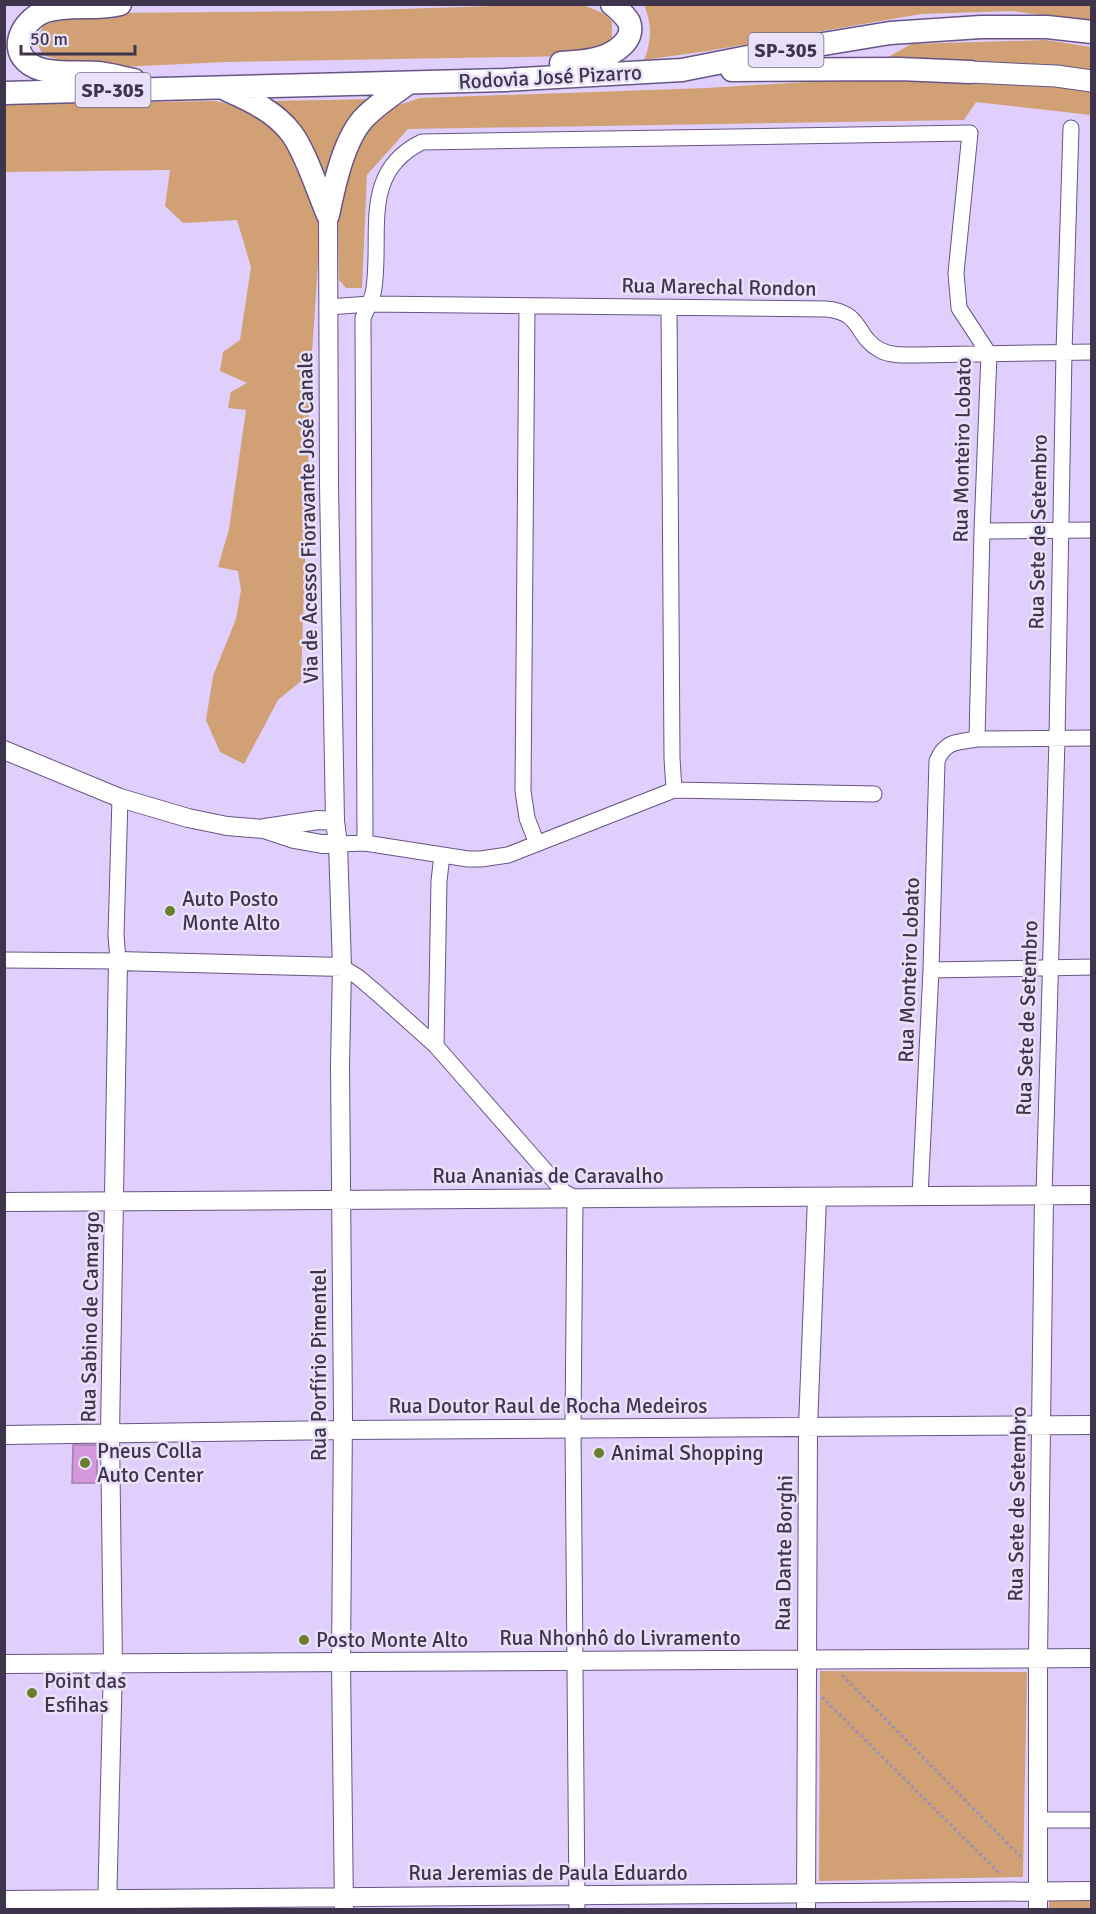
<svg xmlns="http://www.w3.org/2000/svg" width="1096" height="1914" font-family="Signika,sans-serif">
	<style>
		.green { fill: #d1a075 }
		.building { fill: #d497de; stroke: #a67ead; stroke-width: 1.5 }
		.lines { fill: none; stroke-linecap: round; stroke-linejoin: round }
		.minor-casing { stroke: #685486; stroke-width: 17 }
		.tertiary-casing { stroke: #685486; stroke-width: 20 }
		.secondary-casing { stroke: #685486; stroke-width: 23 }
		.primary-casing { stroke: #685486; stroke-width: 25 }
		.path { stroke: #9d8fb4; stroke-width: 3; stroke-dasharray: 3 3; stroke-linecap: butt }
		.minor { stroke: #fff; stroke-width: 15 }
		.tertiary { stroke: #fff; stroke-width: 18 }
		.secondary { stroke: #fff; stroke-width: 21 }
		.primary { stroke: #fff; stroke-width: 22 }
		.poi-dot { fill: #6a7e2e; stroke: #e9e1f8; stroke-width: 2 }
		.labels { text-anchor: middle; stroke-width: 5; stroke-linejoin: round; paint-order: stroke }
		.shield { fill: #e9e1f8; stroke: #716980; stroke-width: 1.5 }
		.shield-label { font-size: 20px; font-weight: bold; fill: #3e354c }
		.street-label { font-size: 21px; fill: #3e354c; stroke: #e9e1f8 }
		.poi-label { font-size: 21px; fill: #3e354c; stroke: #e9e1f8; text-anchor: start }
	</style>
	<rect width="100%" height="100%" fill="#e0cffd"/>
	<path class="green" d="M581 4 605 14 612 22V37L599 50 575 56 225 62 99 68 77 66 43 55 36 41 43 26 65 17 106 13 336 11 523 5Z
		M644 5H1091V22L1012 11 921 14 707 51 644 60C652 40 652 24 644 5Z
		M1046 40 1091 47V72C1023 62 954 63 885 59L911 44Z
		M823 81C911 81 999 81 1086 90L1091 91V115L976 102 964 120 408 129 367 175 362 288H346L339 280 337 213 345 173 367 129 396 106 420 98 706 88Z
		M373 99 327 184 272 101Z
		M216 101 247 109 259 116 287 142 318 210 320 234 310 383 308 473 301 681 278 700 244 764 220 752 206 720 213 676 236 619 241 590 238 571 218 567 229 529 246 410 228 408 231 392 247 383 220 371 223 352 240 340 251 267 237 220 183 223 165 206 170 170 5 172 4 104Z
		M820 1671 1027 1672 1023 1877 819 1881Z
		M1049 1900 1091 1901V1909L1049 1910Z"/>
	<path class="building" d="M73 1445H97V1483H72Z"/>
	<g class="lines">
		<defs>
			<path id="minor" d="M527 306 523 791 527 818 537 844
				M328 307 370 304 826 309C863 312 855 337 880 350 891 356 905 355 917 355L1092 352
				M669 307 672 758 674 790
				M982 531 1092 530
				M365 843 363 318C367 309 373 298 374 288 382 233 360 172 422 142L970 133 956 273 959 308 989 354 982 531 977 739
				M338 844 365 843 468 859H481L508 855 674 790 874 794
				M4 960 118 961 116 935 120 798
				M342 967 358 977 378 994 436 1046 564 1192 575 1198 573 1428 577 1910
				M931 970 1092 967
				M436 1046 439 881 442 855
				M1044 1195 1057 739 1064 352 1071 128
				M920 1196 931 970 937 761C945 741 957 742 977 739L1092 738
				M1039 1820H1092"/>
			<path id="tertiary" d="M328 215 329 485 335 821 338 844 342 967 340 1065 343 1417 341 1662 344 1910
				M4 750 120 798 188 818 227 826 264 829 294 839 322 844H338
				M265 828 318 820 335 821
				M4 1202 1092 1195
				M4 1435 343 1430 1092 1425
				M4 1664 1092 1658
				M4 1900 1092 1891
				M107 1910 113 1664 110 1434 118 961 342 967
				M806 1910 808 1427 817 1197
				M1038 1910V1658L1044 1195"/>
			<path id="secondary" d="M970 72 1056 76 1092 81"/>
			<path id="primary" d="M120 4C96 10 70 4 46 11 27 17 8 44 26 61 42 77 77 71 98 73 110 74 122 78 134 80
				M561 63C573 62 586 62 599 58 614 54 636 40 629 22 625 15 618 9 612 4
				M732 70 899 69 970 72
				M227 90C250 100 276 112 292 134 306 153 318 192 328 215
				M4 93 505 80 682 70 763 54 890 33 981 27H1047L1092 32
				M328 215C334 186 344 137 366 116 378 104 393 94 407 84"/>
		</defs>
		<use href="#minor" class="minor-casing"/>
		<use href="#tertiary" class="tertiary-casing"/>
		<use href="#secondary" class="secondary-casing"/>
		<use href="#primary" class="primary-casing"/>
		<path class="path" d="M842 1675 1023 1859
			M822 1697 1000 1874"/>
		<use href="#minor" class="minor"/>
		<use href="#tertiary" class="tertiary"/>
		<use href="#secondary" class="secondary"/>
		<use href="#primary" class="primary"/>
	</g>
	<g class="poi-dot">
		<circle cx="170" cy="911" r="6"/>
		<circle cx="599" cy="1453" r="6"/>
		<circle cx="85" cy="1463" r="6"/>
		<circle cx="304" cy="1640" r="6"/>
		<circle cx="32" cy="1693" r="6"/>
	</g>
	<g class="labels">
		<g class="shield">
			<rect x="748.5" y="33" width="75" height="34" rx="4.5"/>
			<rect x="75.5" y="73" width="75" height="34" rx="4.5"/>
		</g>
		<g class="shield-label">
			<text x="786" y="57">SP-305</text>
			<text x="113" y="97">SP-305</text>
		</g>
		<g class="street-label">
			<text transform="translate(550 77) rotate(-3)" y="7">Rodovia José Pizarro</text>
			<text transform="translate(719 287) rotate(1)" y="7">Rua Marechal Rondon</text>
			<text transform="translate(962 450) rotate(-89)" y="7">Rua Monteiro Lobato</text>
			<text transform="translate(308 518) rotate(-91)" y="7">Via de Acesso Fioravante José Canale</text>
			<text transform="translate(1038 532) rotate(-89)" y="7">Rua Sete de Setembro</text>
			<text transform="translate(909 970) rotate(-88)" y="7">Rua Monteiro Lobato</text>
			<text transform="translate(1027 1018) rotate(-88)" y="7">Rua Sete de Setembro</text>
			<text x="548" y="1183">Rua Ananias de Caravalho</text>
			<text transform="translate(90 1317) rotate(-89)" y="7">Rua Sabino de Camargo</text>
			<text transform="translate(319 1365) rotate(-90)" y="7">Rua Porfírio Pimentel</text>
			<text x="548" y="1413">Rua Doutor Raul de Rocha Medeiros</text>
			<text transform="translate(1017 1504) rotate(-89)" y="7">Rua Sete de Setembro</text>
			<text transform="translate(784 1553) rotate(-89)" y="7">Rua Dante Borghi</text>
			<text x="620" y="1645">Rua Nhonhô do Livramento</text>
			<text x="548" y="1880">Rua Jeremias de Paula Eduardo</text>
		</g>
		<g class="poi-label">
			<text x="182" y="906">Auto Posto<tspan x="182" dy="24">Monte Alto</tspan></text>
			<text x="97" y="1458">Pneus Colla<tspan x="97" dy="24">Auto Center</tspan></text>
			<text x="611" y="1460">Animal Shopping</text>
			<text x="316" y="1647">Posto Monte Alto</text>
			<text x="44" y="1688">Point das<tspan x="44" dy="24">Esfihas</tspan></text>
		</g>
	</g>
	<rect width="1096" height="1914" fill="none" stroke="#3e354c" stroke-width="12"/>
	<path d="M21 45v9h114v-9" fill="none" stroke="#3e354c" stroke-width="3"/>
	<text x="30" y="45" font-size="18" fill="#3e354c" stroke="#e9e1f8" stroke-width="4.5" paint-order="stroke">50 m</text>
</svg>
